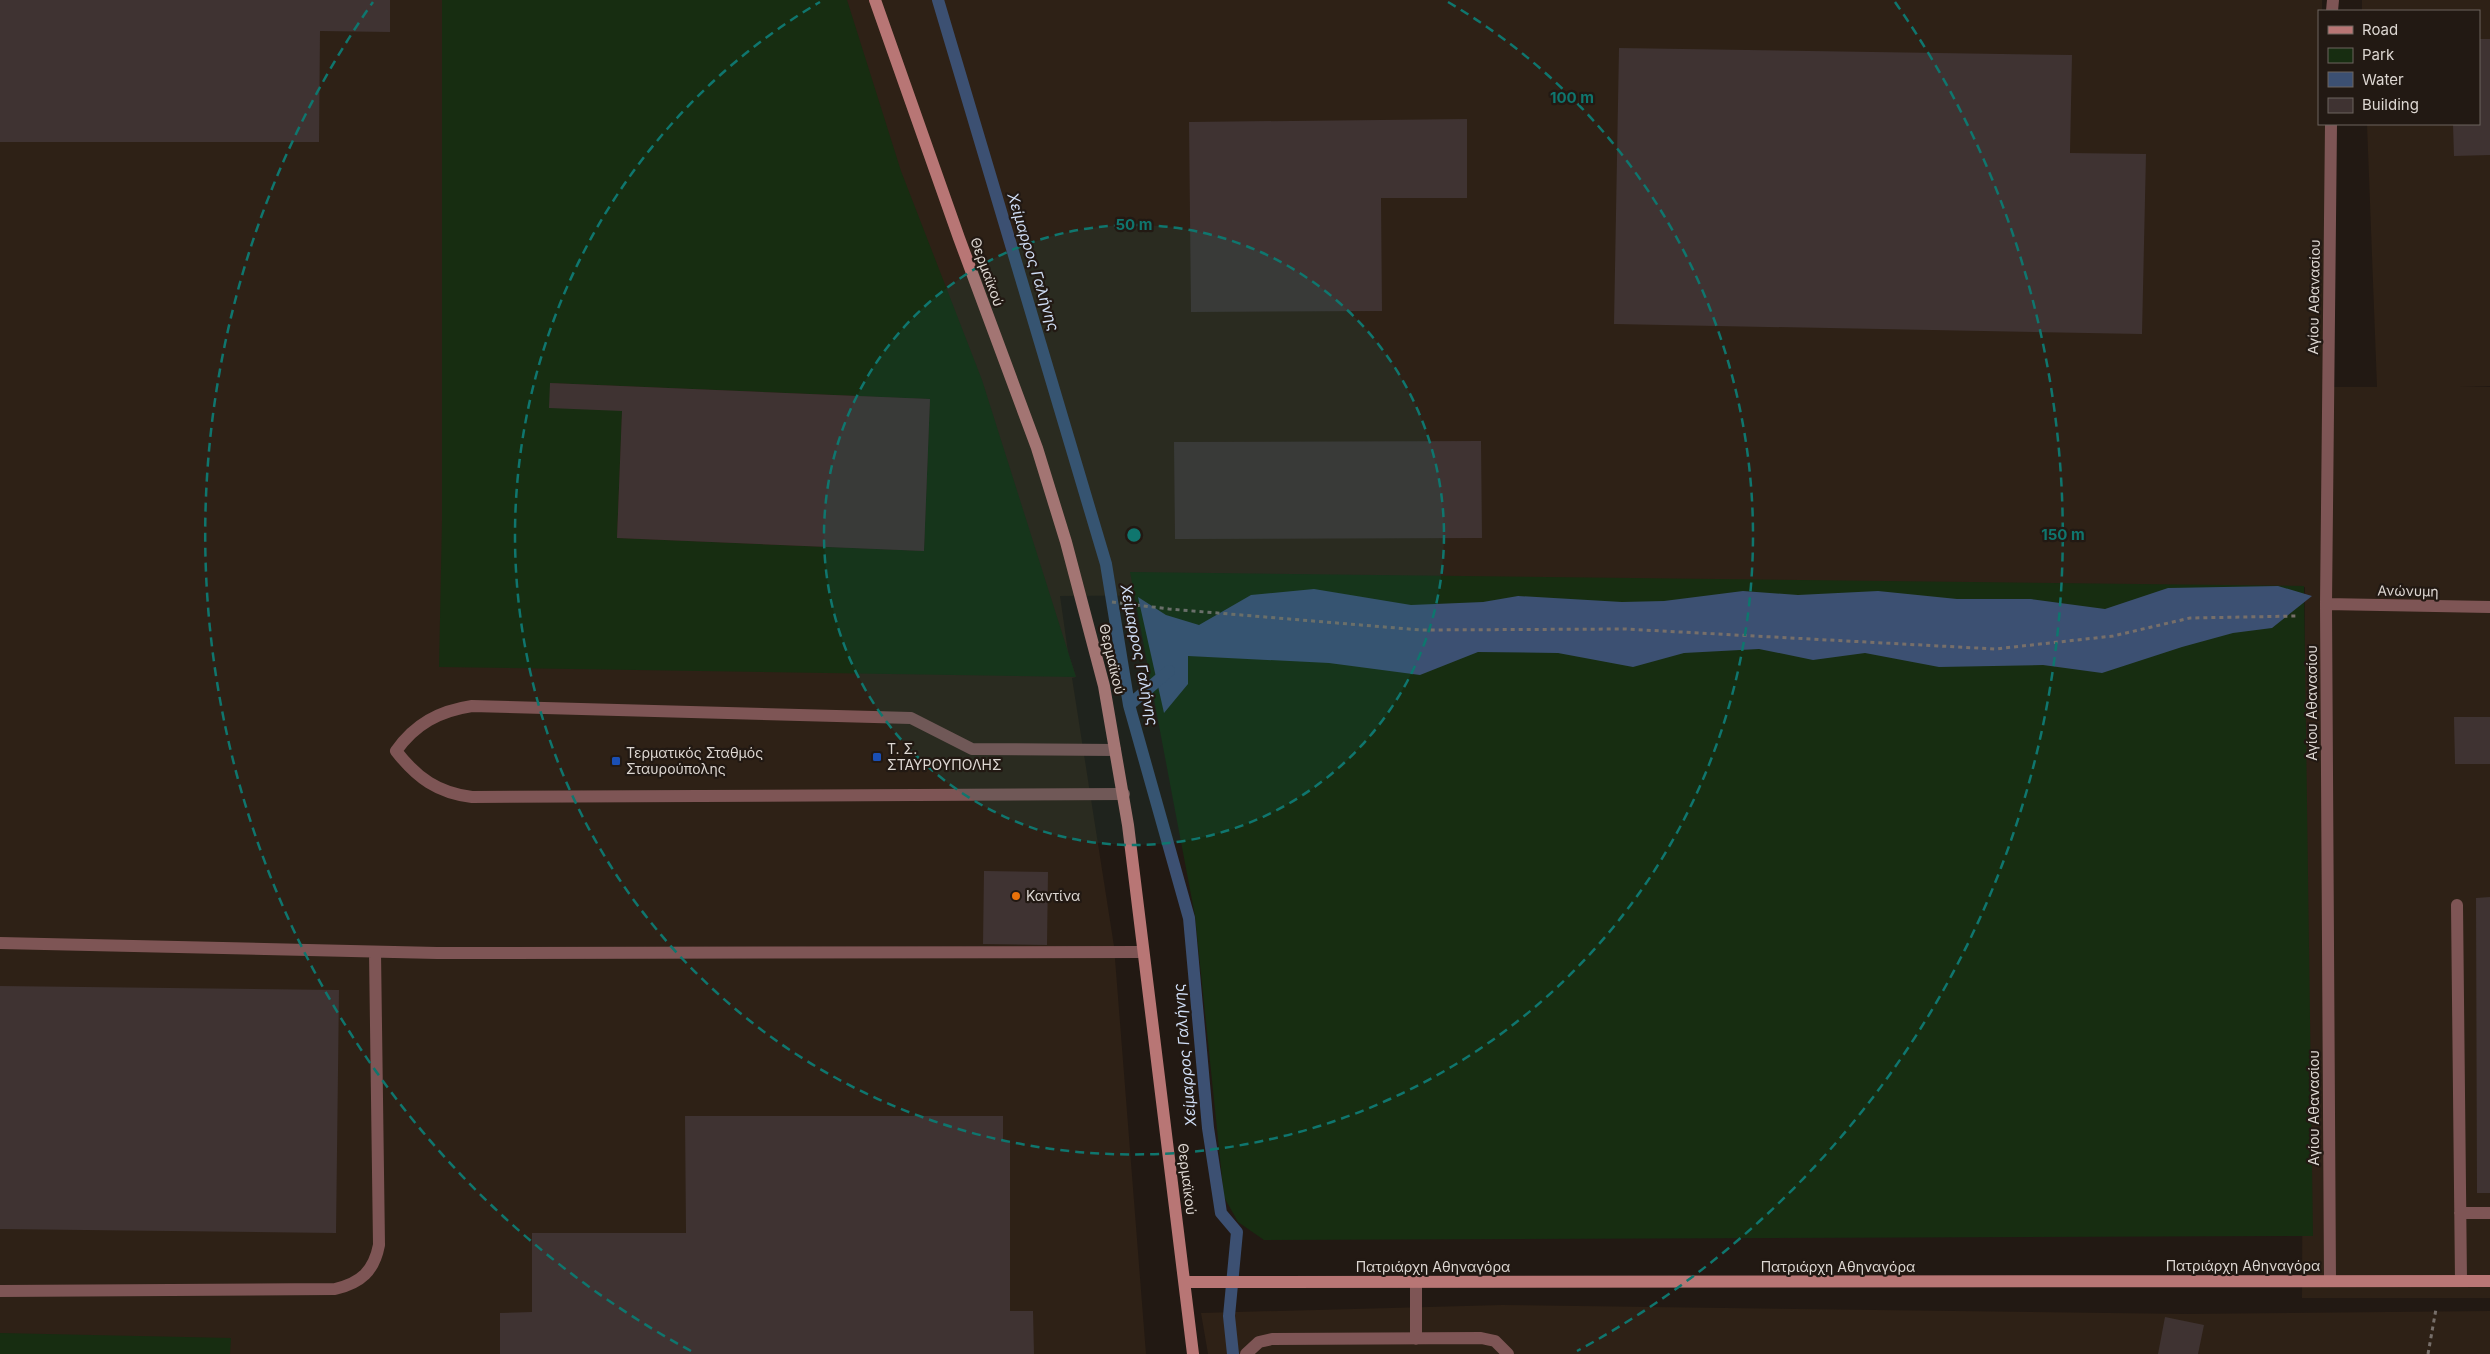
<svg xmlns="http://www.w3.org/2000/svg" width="2490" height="1354" font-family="Inter,sans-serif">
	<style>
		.built { fill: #2e2116 }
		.green { fill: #172d11; fill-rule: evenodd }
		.water { fill: #3c5072 }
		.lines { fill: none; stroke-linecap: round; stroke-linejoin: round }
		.stream { stroke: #3c5072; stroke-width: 12 }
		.building { fill: #3f3332 }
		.path { stroke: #776f6a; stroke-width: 3; stroke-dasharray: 4 4; stroke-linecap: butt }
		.lane { stroke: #7e5555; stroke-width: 12 }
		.street { stroke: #7e5555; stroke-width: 12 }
		.secondary { stroke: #b87675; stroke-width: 12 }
		.ring { fill: none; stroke: #0f766e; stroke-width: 2.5; stroke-dasharray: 9 6 }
		.transit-dot { fill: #1a4fb4; stroke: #221913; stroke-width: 2 }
		.food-dot { fill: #e8710a; stroke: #221913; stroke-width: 2 }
		.labels { text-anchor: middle; stroke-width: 4.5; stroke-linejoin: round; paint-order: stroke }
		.street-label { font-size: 14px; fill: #ddd7d2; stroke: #221913 }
		.poi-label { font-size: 14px; fill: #ddd7d2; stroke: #221913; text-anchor: start }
		.water-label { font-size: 15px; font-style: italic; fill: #cfddf5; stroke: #221913 }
		.centre { fill: #0f766e; stroke: #221913; stroke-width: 2.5 }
		.ring-label { font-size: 15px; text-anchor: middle; font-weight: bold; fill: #0f766e; stroke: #221913; stroke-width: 4.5; stroke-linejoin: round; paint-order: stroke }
	</style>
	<rect width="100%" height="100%" fill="#221913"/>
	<path class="built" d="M0 0H2322V11H2319V124H2325L2332 387H2377L2367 124H2479V11H2362V0H2490V386L2460 387H2490V1298H2302L2305 587 1060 596 1068 652 1076 677 1072 678 1114 946 1146 1354H0Z
		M1502 1305 2186 1314 2490 1311V1354H1208L1201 1313Z"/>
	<path class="green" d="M442 0H847L901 171 982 380 1076 677 439 667 442 521ZM550 383 930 399 924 551 617 538 622 411Z
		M1130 572 2304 586 2313 1236 1264 1240 1238 1222 1224 1197 1195 916Z
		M0 1333 231 1338 230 1354H0Z"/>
	<path class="water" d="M2278 586 2312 596 2272 628 2233 633 2182 647 2102 673 2043 665 1939 667 1865 653 1813 660 1759 649 1684 653 1633 667 1558 653 1478 652 1420 675 1329 663 1188 656V684L1164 713 1138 597 1166 615 1199 625 1251 595 1314 589 1411 605 1483 602 1518 596 1622 602 1664 601 1743 591 1798 595 1878 591 1957 599H2031L2105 609 2168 588Z"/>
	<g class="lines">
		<path class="stream" d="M938 0 1106 564 1129 705 1189 918 1208 1128 1221 1213 1237 1232 1229 1316 1233 1354
			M1129 705 1169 671"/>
	</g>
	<path class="building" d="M0 0H390V32L320 31 319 142H0Z
		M2479 39H2490V155L2454 156 2453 124H2479Z
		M1619 48 2072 55 2070 153 2146 154 2142 334 1614 324Z
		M1467 119V198H1381L1382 311 1191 312 1189 122Z
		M550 383 930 399 924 551 617 538 622 411 549 408Z
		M1481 441 1482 538 1175 539 1174 442Z
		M2454 717H2490V764H2455Z
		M984 871 1048 872 1047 945 983 944Z
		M2490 897V1193H2477L2476 898Z
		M0 986 339 990 336 1233 0 1229Z
		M685 1116H1003V1141H1010V1311H1033L1034 1354H500V1313L532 1312V1233H686Z
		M2165 1317 2204 1325 2198 1354H2158Z"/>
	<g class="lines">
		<path class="path" d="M1112 602 1169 609 1421 630 1625 629 1995 649 2113 636 2190 618 2298 616
			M2428 1354 2436 1309"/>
		<path class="lane" d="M1115 750 972 749 911 718 472 706C439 711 415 724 396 751 417 778 438 793 472 797L1124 794
			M2457 905 2461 1281
			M0 943 437 953 1143 952
			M2460 1213H2490
			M1416 1282V1339
			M0 1291 335 1289C361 1283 374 1271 379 1245L375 952
			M1246 1354 1259 1342 1272 1339 1481 1338 1495 1341 1508 1354"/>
		<path class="street" d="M2332 11 2333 0
			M2326 604 2490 607
			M2330 1281 2326 604 2331 124"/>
		<path class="secondary" d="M875 0 959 238 1037 448 1066 542 1104 686 1128 825 1193 1354
			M1185 1282 2490 1281"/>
	</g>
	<circle cx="1134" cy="535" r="310" fill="#0f766e" fill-opacity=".12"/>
	<g class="ring">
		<circle cx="1134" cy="535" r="310"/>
		<path d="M1448 2A619 619 0 1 1 820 2"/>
		<path d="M691 1351A929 929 0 0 1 373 2M1895 2A929 929 0 0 1 1577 1351"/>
	</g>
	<g class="transit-dot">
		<rect x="872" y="752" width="10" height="10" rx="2.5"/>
		<rect x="611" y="756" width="10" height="10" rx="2.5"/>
	</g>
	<circle class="food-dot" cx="1016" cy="896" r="5"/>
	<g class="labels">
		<g class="street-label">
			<text transform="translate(987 272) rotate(70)" y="5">Θερμαϊκού</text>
			<text transform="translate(2314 297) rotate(-89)" y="5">Αγίου Αθανασίου</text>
			<text transform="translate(2408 591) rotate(1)" y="5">Ανώνυμη</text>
			<text transform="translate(1112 659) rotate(77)" y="5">Θερμαϊκού</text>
			<text transform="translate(2312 703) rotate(-90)" y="5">Αγίου Αθανασίου</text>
			<text transform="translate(2314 1108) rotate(-90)" y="5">Αγίου Αθανασίου</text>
			<text transform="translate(1187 1179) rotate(83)" y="5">Θερμαϊκού</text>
			<text x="2243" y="1271">Πατριάρχη Αθηναγόρα</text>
			<text x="1433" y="1272">Πατριάρχη Αθηναγόρα</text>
			<text x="1838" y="1272">Πατριάρχη Αθηναγόρα</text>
		</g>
		<g class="poi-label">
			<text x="887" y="754">Τ. Σ.<tspan x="887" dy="16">ΣΤΑΥΡΟΥΠΟΛΗΣ</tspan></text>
			<text x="626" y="758">Τερματικός Σταθμός<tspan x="626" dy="16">Σταυρούπολης</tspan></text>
			<text x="1026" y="901">Καντίνα</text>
		</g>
		<g class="water-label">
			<text transform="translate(1033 262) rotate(73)" y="5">Χείμαρρος Γαλήνης</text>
			<text transform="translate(1139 655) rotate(79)" y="5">Χείμαρρος Γαλήνης</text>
			<text transform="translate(1185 1055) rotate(-95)" y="5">Χείμαρρος Γαλήνης</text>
		</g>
	</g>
	<circle cx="1134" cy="535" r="8" class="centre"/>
	<g class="ring-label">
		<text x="1572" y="103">100 m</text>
		<text x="1134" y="230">50 m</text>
		<text x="2063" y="540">150 m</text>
	</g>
	<rect x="2318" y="10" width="162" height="115" fill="#221913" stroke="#6d655f"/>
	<rect x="2328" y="26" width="25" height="8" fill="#b87675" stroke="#6d655f"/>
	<text x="2362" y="35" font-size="15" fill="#ddd7d2">Road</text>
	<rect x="2328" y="48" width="25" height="15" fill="#172d11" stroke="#6d655f"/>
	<text x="2362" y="60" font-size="15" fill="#ddd7d2">Park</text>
	<rect x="2328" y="72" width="25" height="15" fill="#3c5072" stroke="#6d655f"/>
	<text x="2362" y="85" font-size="15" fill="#ddd7d2">Water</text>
	<rect x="2328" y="98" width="25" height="15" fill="#3f3332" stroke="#6d655f"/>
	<text x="2362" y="110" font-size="15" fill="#ddd7d2">Building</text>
</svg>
